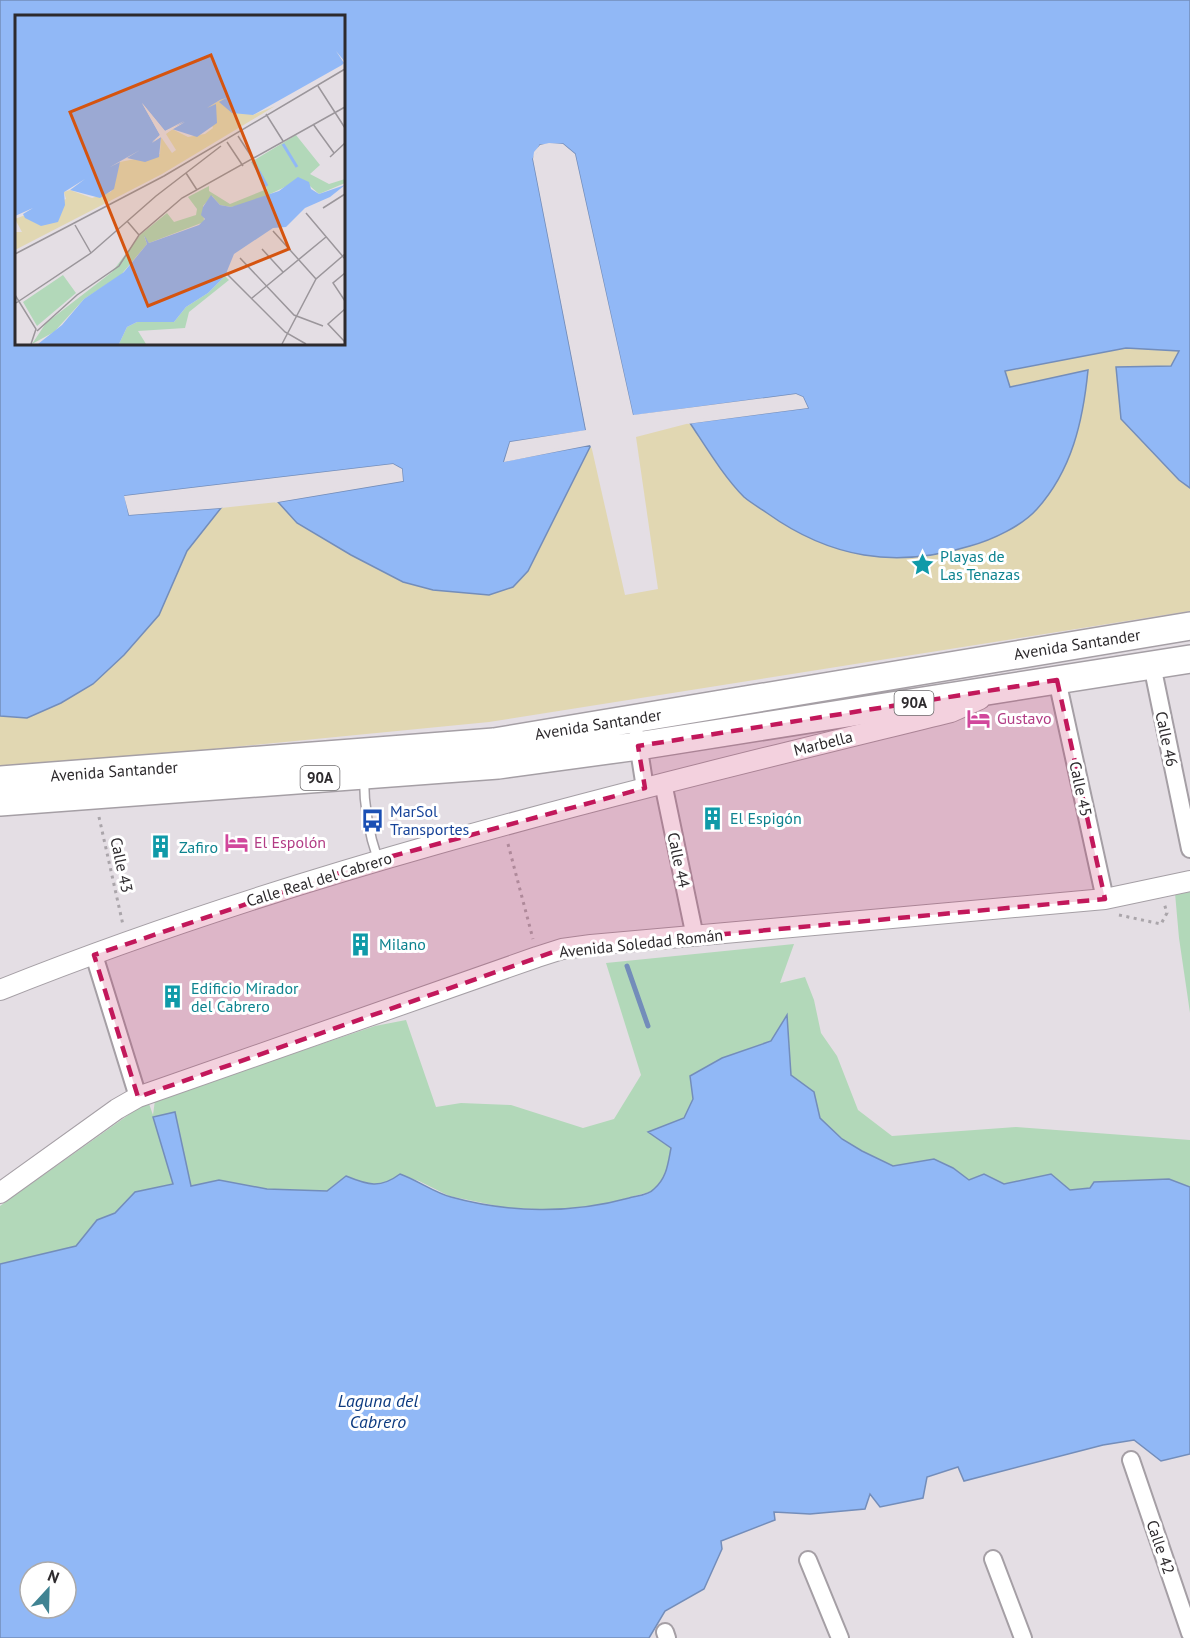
<svg xmlns="http://www.w3.org/2000/svg" width="1190" height="1638" font-family="'PT Sans',sans-serif">
	<style>
		.green { fill: #b2d8b9 }
		.sand { fill: #e1d7b2 }
		.water { fill: #91b8f6; stroke: #738dba; stroke-width: 1.5; fill-rule: evenodd }
		.pier { fill: #e4dee4 }
		.lines { fill: none; stroke-linecap: round; stroke-linejoin: round }
		.stream { stroke: #738dba; stroke-width: 5 }
		.service-casing { stroke: #a59fa5; stroke-width: 11 }
		.minor-casing { stroke: #a59fa5; stroke-width: 20 }
		.tertiary-casing { stroke: #a59fa5; stroke-width: 22 }
		.trunk-casing { stroke: #a59fa5; stroke-width: 30 }
		.path { stroke: #aaa5aa; stroke-width: 3; stroke-dasharray: 3 4.5; stroke-linecap: butt }
		.service { stroke: #fff; stroke-width: 8 }
		.minor { stroke: #fff; stroke-width: 16 }
		.tertiary { stroke: #fff; stroke-width: 20 }
		.trunk { stroke: #fff; stroke-width: 27 }
		.marked { fill: #c2185b; fill-opacity: 0.2; stroke: #c2185b; stroke-width: 4.5; stroke-dasharray: 12 8; stroke-linejoin: round }
		.labels { text-anchor: middle; stroke-width: 6; stroke-linejoin: round; paint-order: stroke }
		.shield { fill: #fff; stroke: #6c6a6c; stroke-width: 1.5 }
		.shield-label { font-size: 15px; font-weight: bold; fill: #2d2a2d }
		.culture-label { font-size: 16px; fill: #0d838f; stroke: #fff; text-anchor: start }
		.street-label { font-size: 16px; fill: #2d2a2d; stroke: #fff }
		.hotel-label { font-size: 16px; fill: #b23c85; stroke: #fff; text-anchor: start }
		.transit-label { font-size: 16px; fill: #164399; stroke: #fff; text-anchor: start }
		.water-label { font-size: 18px; font-style: italic; fill: #0c3a80; stroke: #fff }
		.inset-river { fill: none; stroke: #91b8f6; stroke-width: 3 }
		.inset-road { fill: none; stroke: #9b969b; stroke-width: 1.5 }
		.view { fill: #d5540f; fill-opacity: 0.15; stroke: #d5540f; stroke-width: 3 }
		.inset-edge { fill: none; stroke: #2d2a2d; stroke-width: 3 }
	</style>
	<rect width="100%" height="100%" fill="#e4dee4"/>
	<path class="green" d="M1190 892V1013L1179 938 1175 893Z
		M794 944 780 983 805 977 814 1000 821 1033 837 1056 858 1110 892 1136 1016 1127 1190 1140V1187L1168 1179 1070 1190 1051 1174 1004 1184 984 1174 969 1180 953 1168 934 1159 893 1166 862 1151 842 1139 819 1118 813 1092 791 1075 787 1016 771 1041 722 1058 690 1076 693 1099 671 1148 666 1174 653 1191 609 1203 564 1210 507 1208 449 1196 419 1181 400 1175C380 1189 368 1185 346 1176L327 1191 267 1189 219 1180 191 1186 175 1112 153 1117 174 1184 135 1192 115 1213 97 1220 77 1246 0 1264V1206L148 1101 153 1115 155 1100 375 1026 406 1020 436 1107 461 1103 511 1105 583 1128 614 1119 641 1075 606 963Z"/>
	<path class="sand" d="M1126 348 1179 351 1172 366 1117 367 1179 480 1190 488V611L489 722 0 770V716L27 718 159 615 187 551 221 508 278 502 297 523 351 555 528 571 591 445 625 595 658 589 636 437 690 423 716 462 1088 371 1009 387 1004 371Z"/>
	<path class="water" d="M0 0H1190V488L1179 480 1121 419 1116 367 1171 366 1179 351 1126 348 1005 371 1010 387 1088 370C1083 421 1072 470 1037 509 1022 526 992 540 970 546 895 569 830 558 767 513 760 508 751 503 744 497 724 477 706 447 690 423L808 408 803 397 796 394 633 416 575 154 563 144 540 145 533 159 586 431 510 442 504 461 591 445 528 571 513 587 489 595 433 590 403 582 351 555 297 523 278 502 403 481 402 469 393 464 125 496 129 515 221 508 187 551 159 615 124 655 93 684 61 703 27 718 0 716ZM16 16H344V344H16Z
		M787 1015 791 1075 814 1092 820 1118 842 1139 862 1151 893 1166 934 1159 953 1168 969 1180 984 1174 1004 1184 1051 1174 1070 1190 1090 1188 1094 1182 1169 1179 1190 1187V1454L1161 1461 1134 1440 1103 1445 964 1481 958 1467 927 1477 923 1498 880 1507 870 1494 865 1509 810 1514 774 1512 775 1520 721 1541 722 1549 704 1589 665 1611 649 1638H0V1264L76 1246 97 1220 115 1213 135 1192 173 1184 153 1117 175 1112 191 1186 219 1180 267 1189 327 1191 346 1176C368 1185 380 1189 400 1174 417 1180 435 1193 451 1197 509 1213 571 1214 629 1198 636 1196 649 1195 654 1189 667 1178 668 1163 671 1148L648 1132 684 1118 693 1099 690 1076 722 1058 771 1041ZM30 1572H66V1608H30Z"/>
	<path class="pier" d="M549 143 563 144 575 154 633 415 796 394 803 397 808 408 687 424 690 420 804 406 801 399 796 397 631 418 572 156 562 147 549 146 542 148 537 153 536 159 589 431 587 434 513 445 508 458 590 442 594 445 592 449 590 445 504 462 510 442 586 430 533 159 534 152 540 145Z
		M393 464 402 469 403 481 278 502 275 503 277 499 400 478 399 470 392 467 128 498 131 512 221 505 224 507 221 508 129 515 124 496Z"/>
	<g class="lines">
		<path class="stream" d="M627 966 648 1026"/>
		<defs>
			<path id="service" d="M364 778C364 806 369 834 378 860"/>
			<path id="minor" d="M1152 665 1190 849
				M1057 680 1105 899
				M637 737 645 788
				M663 783 695 937
				M94 955 138 1097
				M1131 1460 1190 1633
				M993 1559 1023 1638
				M808 1560 840 1638
				M665 1632 667 1638"/>
			<path id="tertiary" d="M0 990C307 867 631 791 951 712L980 699
				M0 1193 117 1109 138 1097 537 957 562 949 591 945 1105 899 1190 881"/>
			<path id="trunk" d="M0 780 494 742 1190 626
				M0 802 498 765 638 746 1190 659"/>
		</defs>
		<use href="#service" class="service-casing"/>
		<use href="#minor" class="minor-casing"/>
		<use href="#tertiary" class="tertiary-casing"/>
		<use href="#trunk" class="trunk-casing"/>
		<path class="path" d="M99 817 123 925
			M508 844 533 939
			M1119 915 1161 924 1167 913 1164 903"/>
		<use href="#service" class="service"/>
		<use href="#minor" class="minor"/>
		<use href="#tertiary" class="tertiary"/>
		<use href="#trunk" class="trunk"/>
	</g>
	<path class="marked" d="M1057 680 1105 899 562 949 138 1097 94 955 378 860 645 788 638 746Z"/>
	<defs>
		<symbol id="sight-bare" viewBox="-9 -9 18 18"><path d="M0-6L1.8-2.2L6-1.7L2.9 1.2L3.7 5.4L0 3.3L-3.7 5.4L-2.9 1.2L-6-1.7L-1.8-2.2Z" fill="#0f9aa8" stroke="#fff" stroke-width="2.5" paint-order="stroke"/></symbol>
		<symbol id="hotel-bare" viewBox="-9 -9 18 18"><path d="M-6-4.5h1.5V1H6V5H4.5V3h-9V5H-6ZM-4 0a1.8 1.8 0 1 1 3.6 0ZM.5 0V-2.5h3Q6-2.5 6 0Z" fill="#d1479c" stroke="#fff" stroke-width="2.5" paint-order="stroke"/></symbol>
		<symbol id="building-bare" viewBox="-9 -9 18 18"><path d="M-4-6H4V6H1V3H-1V6H-4ZM-2.5-4.3h1.7v1.8h-1.7ZM.8-4.3h1.7v1.8H.8ZM-2.5-1h1.7V.8h-1.7ZM.8-1h1.7V.8H.8Z" fill="#0f9aa8" stroke="#fff" stroke-width="2.5" paint-order="stroke"/></symbol>
		<symbol id="bus-bare" viewBox="-9 -9 18 18"><path d="M-5-6H5V4H4V6H2V4H-2V6H-4V4H-5ZM-3.5-4V0h7V-4ZM-3.5 1.2v1.5H-2V1.2ZM2 1.2v1.5H3.5V1.2Z" fill="#1a4fb4" stroke="#fff" stroke-width="2.5" paint-order="stroke"/></symbol>
	</defs>
	<g fill-rule="evenodd">
		<use href="#sight-bare" x="906" y="548" width="33" height="33"/>
		<use href="#hotel-bare" x="962" y="702" width="33" height="33"/>
		<use href="#building-bare" x="696" y="802" width="33" height="33"/>
		<use href="#bus-bare" x="356" y="804" width="33" height="33"/>
		<use href="#hotel-bare" x="220" y="826" width="33" height="33"/>
		<use href="#building-bare" x="144" y="830" width="33" height="33"/>
		<use href="#building-bare" x="344" y="928" width="33" height="33"/>
		<use href="#building-bare" x="156" y="980" width="33" height="33"/>
	</g>
	<g class="labels">
		<g class="shield">
			<rect x="894.5" y="691" width="39" height="24" rx="4.5"/>
			<rect x="300.5" y="766" width="39" height="24" rx="4.5"/>
		</g>
		<g class="shield-label">
			<text x="914" y="708">90A</text>
			<text x="320" y="783">90A</text>
		</g>
		<g class="culture-label">
			<text x="940" y="562">Playas de<tspan x="940" dy="18">Las Tenazas</tspan></text>
			<text x="730" y="824">El Espigón</text>
			<text x="179" y="853">Zafiro</text>
			<text x="379" y="950">Milano</text>
			<text x="191" y="994">Edificio Mirador<tspan x="191" dy="18">del Cabrero</tspan></text>
		</g>
		<g class="street-label">
			<text transform="translate(1077 644) rotate(-9)" y="6">Avenida Santander</text>
			<text transform="translate(598 724) rotate(-9)" y="6">Avenida Santander</text>
			<text transform="translate(1167 739) rotate(78)" y="6">Calle 46</text>
			<text transform="translate(823 743) rotate(-14)" y="6">Marbella</text>
			<text transform="translate(114 771) rotate(-4)" y="6">Avenida Santander</text>
			<text transform="translate(1081 789) rotate(78)" y="6">Calle 45</text>
			<text transform="translate(679 860) rotate(78)" y="6">Calle 44</text>
			<text transform="translate(122 865) rotate(78)" y="6">Calle 43</text>
			<text transform="translate(319 879) rotate(-17)" y="6">Calle Real del Cabrero</text>
			<text transform="translate(641 943) rotate(-6)" y="6">Avenida Soledad Román</text>
			<text transform="translate(1161 1547) rotate(71)" y="6">Calle 42</text>
		</g>
		<g class="hotel-label">
			<text x="997" y="724">Gustavo</text>
			<text x="254" y="848">El Espolón</text>
		</g>
		<g class="transit-label">
			<text x="390" y="817">MarSol<tspan x="390" dy="18">Transportes</tspan></text>
		</g>
		<g class="water-label">
			<text x="378" y="1407">Laguna del<tspan x="378" dy="21">Cabrero</tspan></text>
		</g>
	</g>
	<g transform="translate(15 15)">
		<rect width="330" height="330" fill="#e4dee4"/>
		<path d="M281 120 305 150 295 159 314 169 330 164V168L304 179 287 164 238 187 216 192 205 190 197 181 188 191 189 207 134 228 129 221 132 229 105 261 69 284 39 317 17 329 31 308 97 257 125 220 152 198 159 207 181 200 182 194 173 182 194 171V176L215 189 252 174 236 147ZM48 260 61 278 22 311 8 287ZM210 261 214 265 174 297 170 313 123 316 131 329H104L112 312 122 307H159L171 292 193 278Z" fill="#b2d8b9"/>
		<path d="M211 82 238 100 260 91 147 159 0 235V217H7L0 204 51 184 49 177 55 175 77 183 96 177 105 147 145 139 146 122 157 138 161 135 151 119 157 114 173 122 190 119 198 113 191 93Z" fill="#e1d7b2"/>
		<path d="M0 1H330V47L321 36 329 48 327 50 238 100 217 98 204 87 211 83 205 85 192 93 201 89 202 108 182 122 157 114 169 106 150 116 127 88 145 120 137 127 146 122 144 142 130 147 112 143 125 135 95 152 105 147 99 174 85 183 55 175 70 164 38 184 49 177 50 190 43 207 26 211 10 203 8 199 18 193 0 201ZM283 162 294 167 296 174 304 179 330 170 315 182 290 193 271 212 258 213 219 239 210 261 193 278 171 292 159 307H122L112 312 104 329H23L47 310 69 284 109 257 132 229 129 220 134 228 184 210 190 204 186 200 188 192 196 180 205 190 216 192 264 176Z" fill="#91b8f6"/>
		<path d="M127 88 150 116 170 107 150 119 142 110 149 125 146 122 137 128 145 120Z" fill="#e4dee4"/>
		<path class="inset-river" d="M268 129 282 152M238 146 252 171"/>
		<path class="inset-road" d="M303 71 330 113M251 99 268 126M298 109 319 138M223 121 238 144M212 127 228 151M315 142 330 128M171 158 182 175M308 193 330 179M291 198 330 244M112 206 124 220M60 210 76 238M258 216 301 264M247 234 268 257M0 239 149 161 330 54M225 243 279 300 308 311M211 258 270 317 291 329M330 258 318 268 330 286M0 280 21 314 16 329M237 283 311 222M1 288 76 238 141 181 206 131M330 294 313 309 330 327M22 316 62 280 104 251 124 220 167 183 330 92M267 329 301 264 330 239"/>
		<path class="view" d="M196 40 274 234 133 291 55 97Z"/>
		<rect width="330" height="330" class="inset-edge"/>
	</g>
	<g transform="translate(48 1590) rotate(22)"><circle r="28" fill="#ffffff" stroke="#abaaab" stroke-width="1.5"/>
	<path d="M0-4.5L10 22L0 15L-10 22Z" fill="#408392"/>
	<text y="-9" font-size="16" font-weight="bold" text-anchor="middle" fill="#2d2a2d">N</text>
	</g>
</svg>
